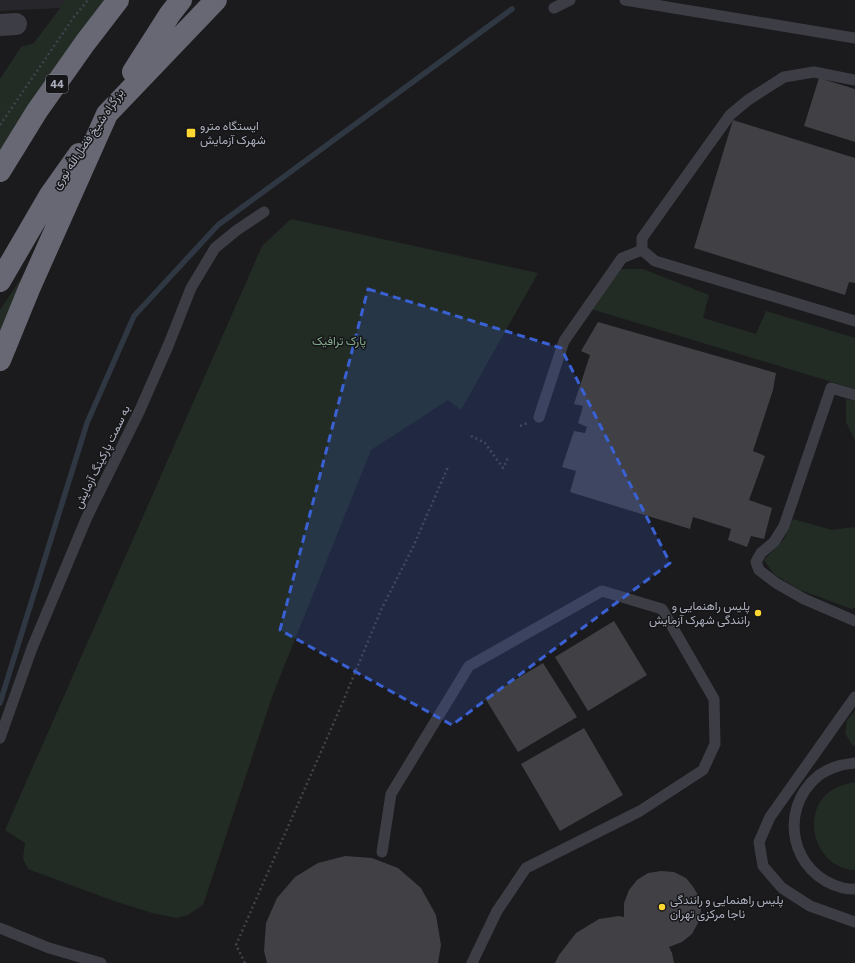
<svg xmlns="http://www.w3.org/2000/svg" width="855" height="963" font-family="Commissioner,Vazirmatn,sans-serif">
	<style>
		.built { fill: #27262b }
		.green { fill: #222c25 }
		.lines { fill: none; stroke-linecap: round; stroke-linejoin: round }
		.stream { stroke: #2f3743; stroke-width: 5.5 }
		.building { fill: #404045 }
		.path { stroke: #41424a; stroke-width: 2.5; stroke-dasharray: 2 3; stroke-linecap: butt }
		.lane { stroke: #3d3d45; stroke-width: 11 }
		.street { stroke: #3d3d45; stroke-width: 22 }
		.highway { stroke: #676874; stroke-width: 22 }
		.marked { fill: #3a61d3; fill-opacity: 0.2; stroke: #3a61d3; stroke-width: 3; stroke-dasharray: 8 5; stroke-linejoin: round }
		.poi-dot { fill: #ffd731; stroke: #161618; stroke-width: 1.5 }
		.labels { text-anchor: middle; stroke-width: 3; stroke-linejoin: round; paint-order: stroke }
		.shield { fill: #161618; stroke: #7f818c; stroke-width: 1 }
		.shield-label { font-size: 11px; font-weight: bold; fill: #acafbe }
		.poi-label { font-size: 12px; fill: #acafbe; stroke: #161618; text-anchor: start }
		.street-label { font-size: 12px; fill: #acafbe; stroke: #161618 }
		.park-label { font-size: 12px; fill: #82aa8a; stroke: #161618 }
	</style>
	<rect width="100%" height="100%" fill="#1b1b1d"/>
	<path class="built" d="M0 0H66L60 8 0 11Z"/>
	<path class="green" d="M66 0H107L0 154V79L21 47 34 43Z
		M291 219 538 273 461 410 448 400 371 450 273 694 203 905 188 915 176 918 152 913 114 901 28 869 23 859 25 843 5 830 262 246Z
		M621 269H643L709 295 703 318 756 334 766 311 855 338V389L591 309Z
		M22 277 0 334V310Z
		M846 399 855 401V441L846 422Z
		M793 519 832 530 855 527V608L852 609 800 590 774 574 764 560 784 539Z
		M855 711V746L852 745 845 733 847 720Z
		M855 782V870C817 869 799 816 829 792 837 786 846 784 855 782Z"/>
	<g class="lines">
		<path class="stream" d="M0 703 87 423 134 316 218 225 512 9"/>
	</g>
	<path class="building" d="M819 78 855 89V142L804 126Z
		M733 120 855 158V283L849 282 845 295 694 248Z
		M598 322 776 373 773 390 753 451 765 456 749 500 772 508 764 539 751 536 747 547 728 540 731 529 693 517 690 529 570 492 576 471 562 467 574 431 585 433 587 427 578 423 583 406 574 404 590 355 581 351Z
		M614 621 647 675 588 711 555 657Z
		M543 663 577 717 518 752 485 698Z
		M584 728 623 795 560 831 521 764Z
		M345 856 372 858 398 868 421 888 436 915 441 945 438 963H267L264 951 266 923 277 898 295 877 318 863Z
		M661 871 674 872 686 878 694 888 700 899 701 911 698 923 692 934 682 942 669 947 672 953 674 963H555L559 955 576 933 599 919 619 916 624 917V903L629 890 637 880 648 873Z"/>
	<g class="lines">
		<path class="path" d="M0 125 74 17 88 0
			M520 426 527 423
			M471 436 485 443 503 468 508 458
			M245 963 236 945 342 704 381 610 413 547 448 467"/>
		<path class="lane" d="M625 0 855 38
			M554 8 570 0
			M855 80 814 72 784 77 748 100 730 115 642 238V250L655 261 855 321
			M855 395 831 388 784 526 774 542 761 553 756 562 759 570 776 583 804 599 855 621
			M539 417 564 341 622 258 642 250
			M855 697 770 817 759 842 763 866 782 888 810 906 855 922
			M0 738 32 648 87 517 139 412 168 346 191 288 215 248 237 230 264 212
			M855 763C842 765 838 765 826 771 823 773 820 774 818 776 777 810 791 875 843 888 847 889 851 889 855 889
			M382 852 391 794 469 666 602 591 662 609 714 699 715 744 703 770 640 811 526 868 497 911 472 963
			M0 928 49 948 101 963"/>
		<path class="street" d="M0 25 16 24"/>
		<path class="highway" d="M133 72 170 14 181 0
			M0 171 37 111 85 43 118 0
			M0 281 50 195 79 154
			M0 360 29 289 107 114 216 0"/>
	</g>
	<path class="marked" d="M368 289 561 348 670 563 452 725 280 630Z"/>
	<g class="poi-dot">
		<rect x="186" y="128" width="10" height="10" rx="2"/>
		<circle cx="758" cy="613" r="4"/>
		<circle cx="662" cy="907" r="4"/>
	</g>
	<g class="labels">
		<rect class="shield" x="46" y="75" width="22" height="18" rx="3"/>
		<g class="shield-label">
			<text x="57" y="88">44</text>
		</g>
		<g class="poi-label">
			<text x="200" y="130">ایستگاه مترو<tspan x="200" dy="14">شهرک آزمایش</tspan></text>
			<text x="750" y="610" text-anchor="end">پلیس راهنمایی و<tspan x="750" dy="14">رانندگی شهرک آزمایش</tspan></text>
			<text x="670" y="904">پلیس راهنمایی و رانندگی<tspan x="670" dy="14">ناجا مرکزی تهران</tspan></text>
		</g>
		<g class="street-label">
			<text transform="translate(88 139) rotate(-56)" y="4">بزرگراه شیخ فضل‌الله نوری</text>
			<text transform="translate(102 457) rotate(-64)" y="4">به سمت پارکینگ آزمایش</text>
		</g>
		<g class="park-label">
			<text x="339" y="345">پارک ترافیک</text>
		</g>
	</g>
</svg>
